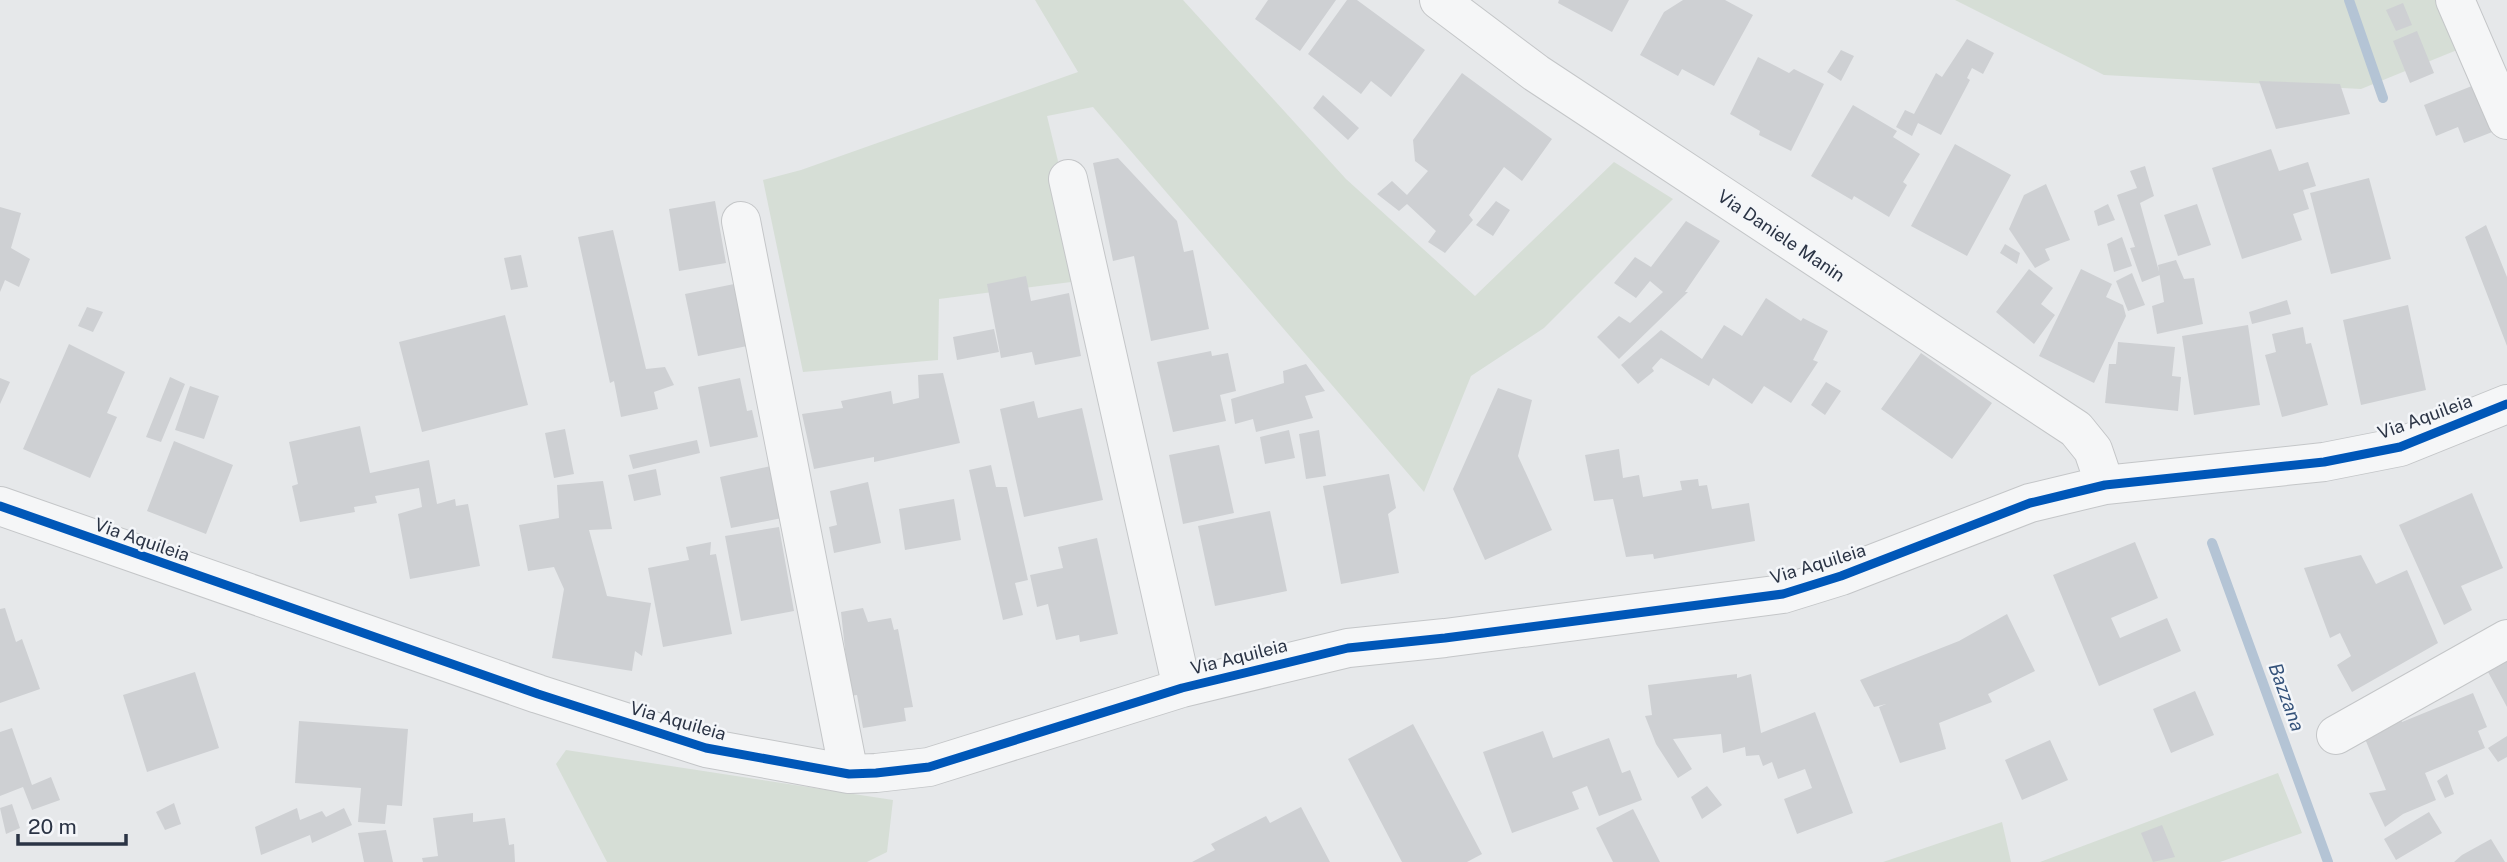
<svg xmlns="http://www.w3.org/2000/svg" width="2507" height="862" font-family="'Public Sans',sans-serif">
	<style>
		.green { fill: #d6ded6 }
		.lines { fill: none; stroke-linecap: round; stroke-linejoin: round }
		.stream { stroke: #b4c4d5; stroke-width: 10 }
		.building { fill: #ced0d3 }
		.minor-casing { stroke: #c4c6c8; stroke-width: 40 }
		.minor { stroke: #f5f6f7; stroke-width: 38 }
		.cycleway-casing { stroke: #f4f6f9; stroke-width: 13 }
		.cycleway { stroke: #0057b8; stroke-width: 9 }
		.labels { text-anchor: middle; stroke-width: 5; stroke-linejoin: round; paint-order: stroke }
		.street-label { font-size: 18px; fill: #2b3445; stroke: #f4f6f9 }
		.water-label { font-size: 19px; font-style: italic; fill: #34527a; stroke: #f4f6f9 }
	</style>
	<rect width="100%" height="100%" fill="#e6e8ea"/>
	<path class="green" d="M1035 0H1183L1346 179 1475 296 1614 162 1673 199 1544 328 1471 376 1424 492 1093 107 1047 116 1087 280 939 299 938 360 803 372 763 180 801 170 1078 72Z
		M1955 0H2441L2462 48 2361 89 2104 75Z
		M566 750 893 800 887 852 867 862H607L556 764Z
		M2278 773 2302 833 2220 862H2040Z
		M2002 822 2011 862H1883Z"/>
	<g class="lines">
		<path class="stream" d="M2349 0 2383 98
			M2212 543 2328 862"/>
	</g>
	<path class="building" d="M1268 0H1336L1300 51 1255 19Z
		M1347 0H1357L1425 50 1391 97 1371 81 1361 94 1308 54Z
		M1559 0H1629L1612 32 1558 3Z
		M1683 0H1725L1753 15 1714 86 1682 69 1678 76 1640 55 1664 12Z
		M2403 3 2412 25 2396 31 2386 10Z
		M2417 31 2434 73 2410 83 2393 41Z
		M1967 39 1994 53 1983 74 1972 68 1967 78 1970 80 1941 135 1918 123 1912 136 1896 127 1905 110 1914 114 1936 73 1942 77Z
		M1841 50 1854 56 1841 81 1827 72Z
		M1758 57 1789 73 1794 69 1824 84 1791 151 1759 135 1760 131 1730 114Z
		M1462 73 1552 139 1522 181 1504 167 1469 215 1473 220 1445 253 1428 242 1436 231 1407 204 1399 211 1377 194 1392 181 1407 195 1428 171 1415 161 1413 140Z
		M2259 81 2340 84 2350 114 2276 129Z
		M2482 82 2500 129 2464 143 2458 127 2436 136 2424 105Z
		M1323 95 1359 128 1348 140 1313 108Z
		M1853 105 1897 131 1893 137 1920 154 1903 182 1907 185 1889 217 1854 196 1852 200 1811 176Z
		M1955 144 2011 175 1967 256 1911 226Z
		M2271 149 2279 171 2308 162 2316 186 2303 190 2309 209 2293 214 2302 240 2242 259 2212 168Z
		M1118 158 1177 221 1184 252 1193 250 1209 329 1151 341 1134 256 1113 261 1093 163Z
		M2145 166 2154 196 2140 203 2160 275 2142 282 2130 248 2135 247 2117 195 2137 188 2130 171Z
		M2369 178 2391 259 2331 274 2310 193Z
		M2046 184 2070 240 2045 249 2050 260 2035 268 2009 229 2024 195Z
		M715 201 726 263 679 271 669 209Z
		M1496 201 1510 210 1493 236 1476 225Z
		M2108 204 2115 220 2098 226 2094 211Z
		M2197 204 2211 245 2178 256 2164 215Z
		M0 207 21 213 11 248 30 259 19 287 5 280 0 292Z
		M1686 221 1720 241 1685 292H1688L1619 359 1597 337 1619 316 1630 323 1663 292 1650 281 1636 298 1614 283 1635 257 1651 267Z
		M2486 225 2507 277V346L2465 237Z
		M613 230 646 369 665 367 674 385 654 392 658 409 621 417 614 381 610 383 578 237Z
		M2122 237 2132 266 2114 272 2107 244Z
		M2005 244 2020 253 2017 264 2000 253Z
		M521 255 528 287 511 290 504 258Z
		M2176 260 2184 279 2194 278 2203 324 2157 334 2152 306 2164 302 2158 265Z
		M2029 269 2053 288 2041 304 2055 315 2034 344 1996 312Z
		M2081 269 2112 284 2106 297 2123 305 2126 316 2094 383 2039 356Z
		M2132 273 2145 305 2128 311 2116 281Z
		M1026 276 1031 301 1069 293 1081 356 1035 365 1032 352 1001 358 987 284Z
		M744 282 757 344 698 356 685 294Z
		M1766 298 1801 321 1803 318 1828 331 1813 360 1818 362 1791 403 1764 386 1752 404 1713 378 1709 386 1661 358 1652 368 1654 371 1638 384 1621 365 1661 330 1702 359 1724 325 1742 336Z
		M2287 300 2291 314 2252 324 2249 312Z
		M2408 305 2426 390 2361 405 2343 320Z
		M87 307 103 312 93 332 78 326Z
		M505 315 528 405 422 432 399 342Z
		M2248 325 2260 405 2194 415 2182 336Z
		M2303 327 2306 344 2311 343 2328 405 2282 417 2265 355 2276 352 2272 334Z
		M994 329 999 352 957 360 953 337Z
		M2118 342 2175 347 2172 376 2181 377 2178 411 2105 403 2109 364H2116Z
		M69 344 125 372 107 413 117 417 90 478 23 449Z
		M1211 351 1212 356 1228 353 1236 391 1220 395 1226 421 1173 432 1157 362Z
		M1921 353 1992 403 1952 459 1881 409Z
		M1306 364 1325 391 1305 396 1313 418 1256 432 1253 419 1235 424 1231 399 1284 383 1283 371Z
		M943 373 960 443 874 462V457L814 469 802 414 843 408 841 401 891 391 893 404 919 398 918 375Z
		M170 377 185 384 161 442 146 437Z
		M0 378 10 382 0 404Z
		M740 378 747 411 752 410 758 437 710 447 698 387Z
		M1826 382 1841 391 1825 415 1811 405Z
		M190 386 219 396 204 439 175 430Z
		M1498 388 1532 400 1518 456 1552 530 1485 560 1453 489Z
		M1034 401 1038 418 1082 408 1103 500 1024 517 1000 409Z
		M360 426 370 473 429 460 437 504 455 499 456 506 468 504 480 566 410 579 398 514 422 507 419 488 375 496 377 503 354 507 355 512 300 522 292 486 298 484 289 442Z
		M565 429 574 474 554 478 545 433Z
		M1289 430 1295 458 1265 464 1260 437Z
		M1319 430 1326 476 1306 479 1299 434Z
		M697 440 700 453 633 469 629 455Z
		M174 441 233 465 206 534 147 511Z
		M1219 445 1234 513 1183 524 1169 455Z
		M1619 449 1623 478 1639 475 1643 497 1682 490 1680 481 1698 479 1699 486 1707 485 1712 509 1749 503 1755 541 1654 559 1653 554 1626 557 1613 499 1594 501 1585 455Z
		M991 465 996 487H1007L1028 580 1015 583 1023 615 1003 620 969 470Z
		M771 466 782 518 731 528 720 477Z
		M656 469 661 495 634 501 628 475Z
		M1389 474 1396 508 1388 514 1399 573 1341 584 1323 486Z
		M603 481 612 529 589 530 607 596 651 603 642 656 635 651 632 671 552 658 564 589 554 567 528 571 519 525 559 518 557 485Z
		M868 482 881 543 834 553 829 527 837 525 830 491Z
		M2472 493 2503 568 2461 586 2472 610 2444 625 2399 525Z
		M954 499 961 540 905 550 899 509Z
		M1270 511 1287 591 1215 606 1198 526Z
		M779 527 794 611 741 621 725 536Z
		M1097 538 1118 634 1080 642 1079 635 1056 640 1048 604 1037 607 1030 575 1063 568 1058 547Z
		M711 542 710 555 716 554 732 634 663 647 648 568 689 560 686 547Z
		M2135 542 2158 598 2111 618 2120 638 2167 618 2181 651 2099 686 2053 575Z
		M2361 555 2376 584 2407 570 2438 643 2352 692 2337 665 2351 656 2340 633 2330 638 2304 568Z
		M5 608 16 642 22 639 40 689 0 703V609Z
		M863 608 868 622 891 618 894 630 898 629 913 707 904 708 906 721 863 728 857 695 850 696 841 612Z
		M2007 614 2035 671 1988 694 1992 702 1939 723 1946 749 1900 763 1879 707 1886 704 1874 707 1860 680 1959 641Z
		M2507 645V707L2481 659Z
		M195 672 219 748 147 772 123 695Z
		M1737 674V678L1751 674 1761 733 1815 712 1853 813 1797 834 1784 799 1812 788 1805 769 1778 779 1772 762 1763 766 1759 755 1746 756 1745 747 1723 753 1721 734 1673 739 1692 769 1678 778 1656 744 1645 716 1652 715 1648 685Z
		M2195 691 2214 735 2171 753 2153 709Z
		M2473 693 2487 727 2478 731 2485 748 2425 773 2436 800 2403 814 2385 827 2369 793 2386 790 2361 729 2398 714 2402 722Z
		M299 721 408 729 402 806 387 805 385 824 358 822 361 788 295 783Z
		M1413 724 1482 854 1467 862H1402L1348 759Z
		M12 728 32 785 51 777 60 800 32 810 23 787 0 796V732Z
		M1543 731 1553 758 1609 738 1622 773 1630 770 1642 800 1599 816 1587 786 1572 792 1579 809 1512 833 1483 752Z
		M2507 736V757L2498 762 2488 748Z
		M2050 740 2068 780 2022 800 2005 760Z
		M2447 774 2454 794 2445 798 2437 781Z
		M1707 786 1722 805 1702 819 1691 797Z
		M174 803 181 824 165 830 156 812Z
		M12 804 20 828 6 834 0 808Z
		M1301 807 1330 862H1192L1215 850 1211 844 1266 816 1270 823Z
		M297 808 300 820 322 811 326 817 344 808 352 825 312 843 310 835 261 855 255 827Z
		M1633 809 1660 862H1613L1596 828Z
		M2429 812 2442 833 2396 860 2384 839Z
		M473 813V822L505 818 509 845 514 844 515 862H423L422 858 438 856 433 818Z
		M2162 825 2175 857 2153 862 2141 833Z
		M386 830 393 862H364L358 833Z
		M2491 839 2505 862H2454L2462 855Z"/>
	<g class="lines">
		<defs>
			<path id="minor" d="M1439 0 1536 73 2076 429 2093 450 2105 485
				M2455 0 2507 120
				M1068 179 1182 688
				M741 221 849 774
				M0 506 538 694 706 748 849 774 876 773 929 767 1182 688 1348 648 1445 638 1783 594 1841 576 2030 503 2105 485 2324 462 2400 447 2507 404
				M2336 735 2507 639"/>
		</defs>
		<use href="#minor" class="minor-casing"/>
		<use href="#minor" class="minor"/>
		<defs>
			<path id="cycleway" d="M0 506 538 694 706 748 849 774 876 773 929 767 1182 688 1348 648 1445 638 1783 594 1841 576 2030 503 2105 485 2324 462 2400 447 2507 404"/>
		</defs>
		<use href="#cycleway" class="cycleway-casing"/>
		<use href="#cycleway" class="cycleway"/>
	</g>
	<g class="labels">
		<g class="street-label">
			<text transform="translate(1781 236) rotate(34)" y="6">Via Daniele Manin</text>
			<text transform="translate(2425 417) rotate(-20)" y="6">Via Aquileia</text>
			<text transform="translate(142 540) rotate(19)" y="6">Via Aquileia</text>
			<text transform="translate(1818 564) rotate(-17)" y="6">Via Aquileia</text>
			<text transform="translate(1239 657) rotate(-14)" y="6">Via Aquileia</text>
			<text transform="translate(678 721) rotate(16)" y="6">Via Aquileia</text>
		</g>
		<g class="water-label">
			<text transform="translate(2287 697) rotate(70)" y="7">Bazzana</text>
		</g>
	</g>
	<path d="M18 834v10h108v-10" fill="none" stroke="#2b3445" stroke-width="3.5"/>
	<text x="28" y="834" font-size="21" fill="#2b3445" stroke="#f4f6f9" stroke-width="5" paint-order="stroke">20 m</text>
</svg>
